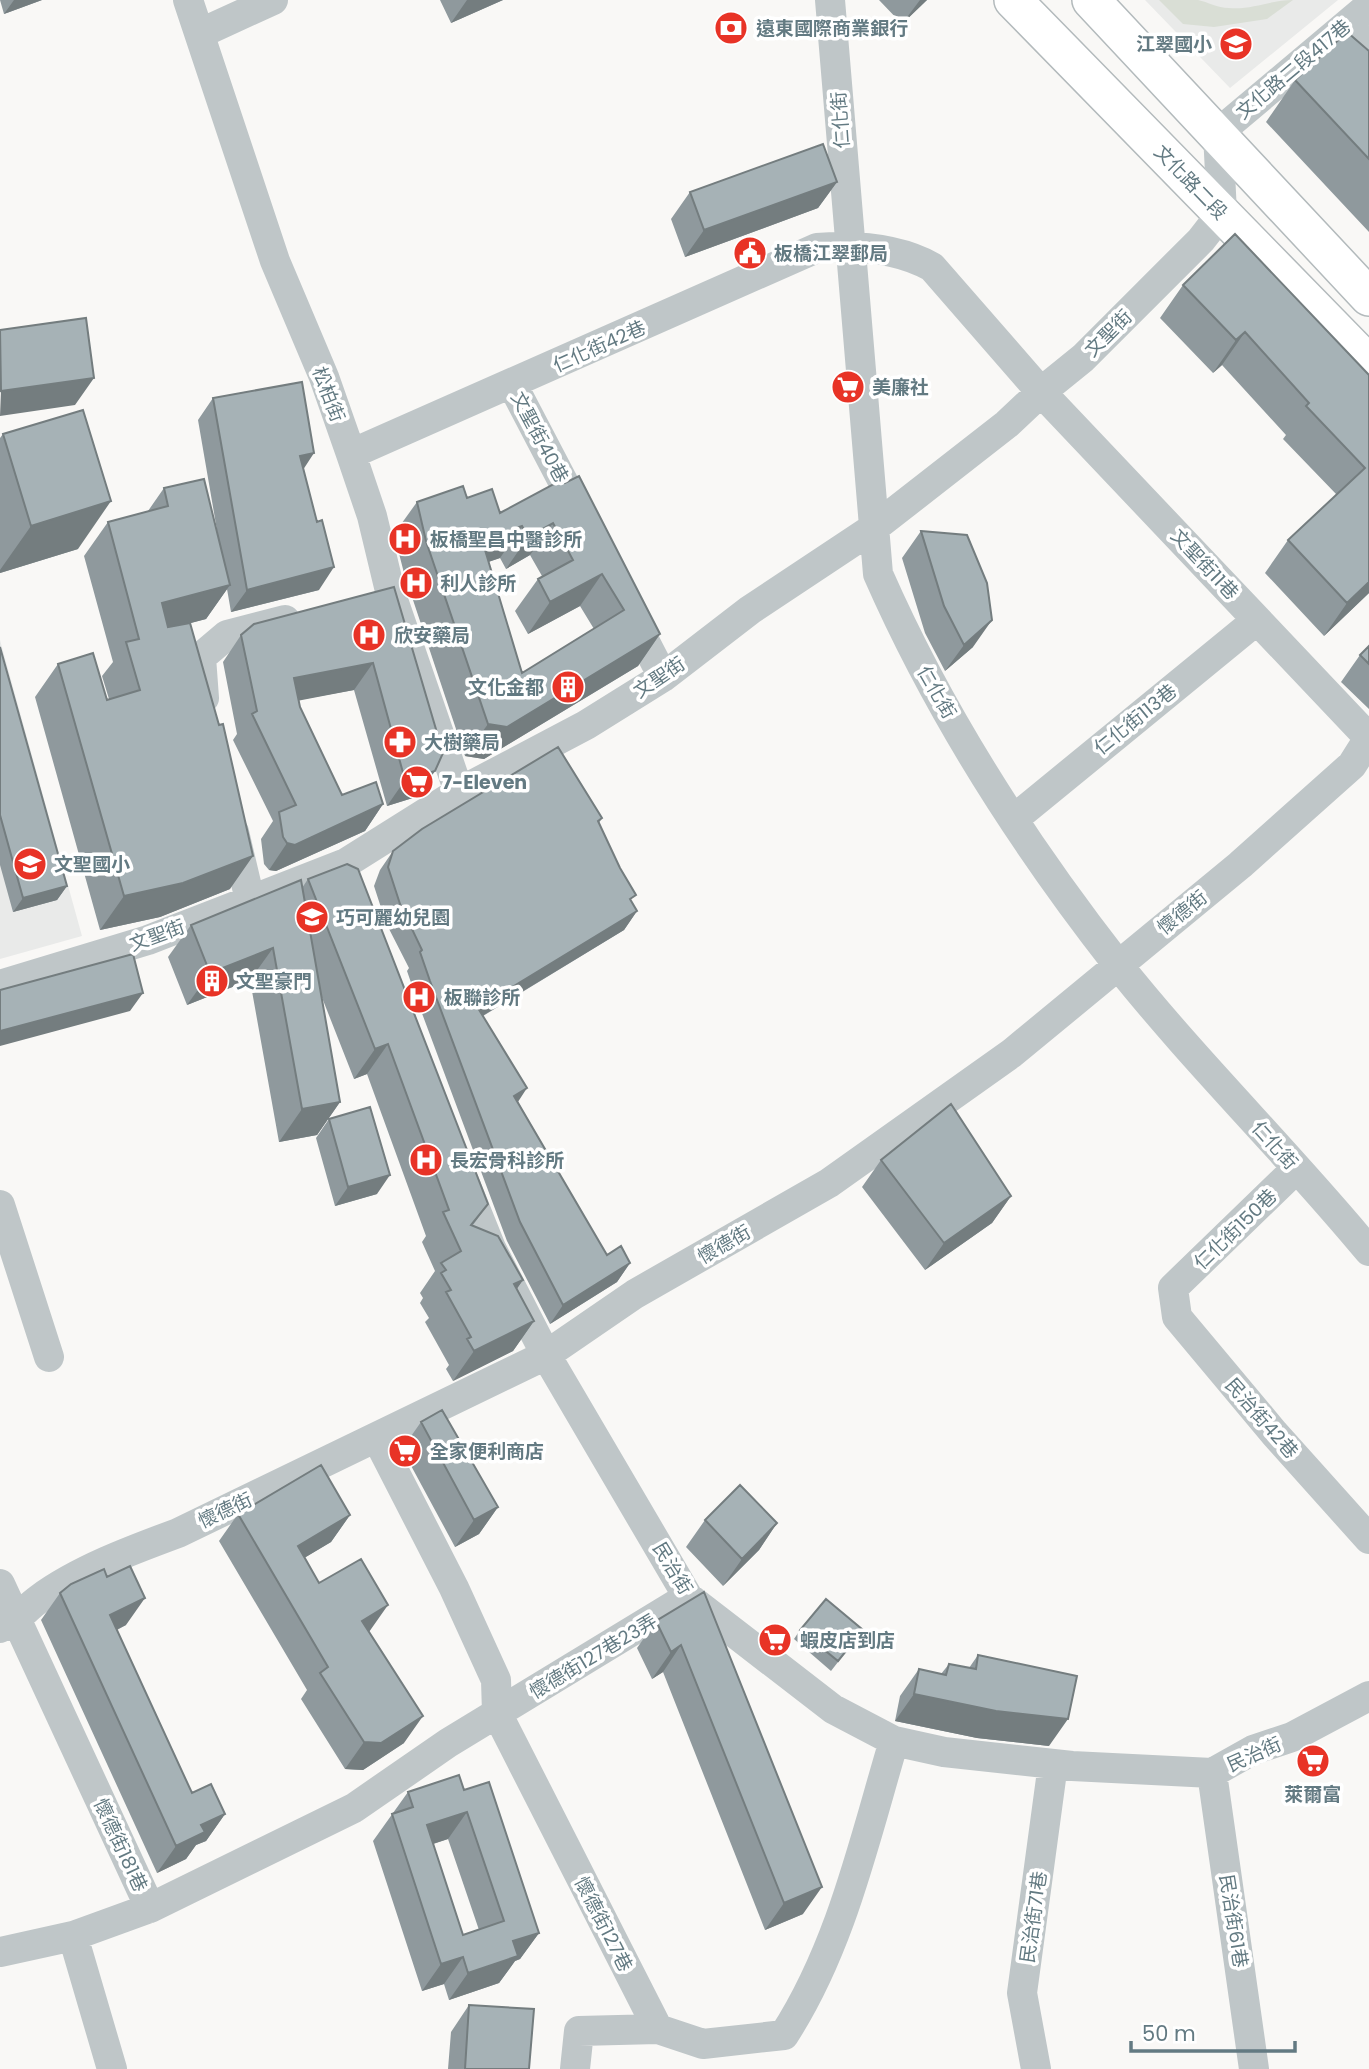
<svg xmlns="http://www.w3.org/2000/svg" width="1369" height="2069" font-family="Poppins,'Noto Sans TC',sans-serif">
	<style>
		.built { fill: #e9eae9 }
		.pitch { fill: #d9ded5 }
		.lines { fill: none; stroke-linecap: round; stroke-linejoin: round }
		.major-casing { stroke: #b3babc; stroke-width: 40 }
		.minor { stroke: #bfc6c8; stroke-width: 30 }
		.major { stroke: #fff; stroke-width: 37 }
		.wall { fill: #8f999d; fill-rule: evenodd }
		.shaded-wall { fill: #747d7f }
		.building { fill: #a6b2b6; stroke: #747d7f; stroke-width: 2; fill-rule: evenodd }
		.labels { text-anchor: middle; stroke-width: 7; stroke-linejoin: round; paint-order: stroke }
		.poi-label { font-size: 19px; font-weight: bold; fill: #637a82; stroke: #fff; text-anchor: start }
		.street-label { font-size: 19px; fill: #637a82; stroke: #fff }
	</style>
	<rect width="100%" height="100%" fill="#f9f8f6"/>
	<path class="built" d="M1145 0H1338L1230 88Z
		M0 640 82 936 0 959Z"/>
	<path class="pitch" d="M1159 0C1171 0 1186 0 1198 0 1208 2 1217 8 1229 8 1252 10 1270 0 1293 0L1267 19 1214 27 1183 24Z"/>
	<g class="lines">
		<defs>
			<path id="major" d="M1013 0 1369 364
				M1091 0 1369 297"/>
		</defs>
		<use href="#major" class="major-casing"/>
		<path class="minor" d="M188 0 275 261 324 377 351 454 372 516 390 591 459 792
			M830 0 878 574C939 713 1024 845 1118 965 1197 1064 1288 1153 1369 1251
			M1352 21 1369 40
			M201 33 273 0
			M512 384 580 514
			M631 615 663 677
			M204 698 201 657 227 635 285 620
			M1014 819 1257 620
			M234 832 250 900
			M0 985 148 940 346 863 459 792 586 725 663 677 750 610 875 527 1007 424 1041 392 1083 358 1201 240 1222 213 1218 133 1369 6
			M1296 1169 1173 1288 1177 1317 1274 1433 1369 1539
			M464 1181 491 1248 546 1355 688 1597 833 1709 894 1741 944 1752 1072 1766 1212 1773 1253 1750 1292 1737 1369 1696
			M0 1205 49 1357
			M377 1438 454 1588 496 1680 497 1713 658 2029 579 2031 575 2069
			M0 1584 150 1908 73 1936 112 2069
			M0 1628C17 1621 24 1610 39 1599 78 1570 132 1550 178 1533L546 1355 635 1294 829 1183 1012 1053 1240 865 1352 765 1369 738 1041 392 932 267C898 248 857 245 817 248L351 454
			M1212 1773 1254 2069
			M150 1908 354 1808 448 1743 688 1597
			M0 1952 73 1936
			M658 2029 703 2044 784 2035C841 1947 864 1841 894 1741
			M1036 2069 1022 1993 1053 1764"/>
		<use href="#major" class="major"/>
	</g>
	<path class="wall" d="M0 0H42L4 14Z
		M440 0H503L451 23Z
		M879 0H927L902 24Z
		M1369 51V232L1266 122 1295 80Z
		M837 182 818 208 685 257 671 219 690 192Z
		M1183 285 1369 375V593L1324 636 1265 573 1288 540 1337 495 1283 439 1286 435 1222 365 1213 373 1160 318Z
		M213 398 303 469 319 590 231 612 227 589 206 619 190 623 230 889 160 917 100 930 35 697 58 664 107 700 109 699 102 676 113 662 84 556 108 522 148 511 164 488 218 536 198 420Z
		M3 434 78 549 0 573V438Z
		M563 479 660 634 638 666 484 759 465 756 404 573 394 534 417 502 467 498 500 513ZM530 555 542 576 538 579 515 611 528 634 580 606 594 629 522 673 488 562 500 558 506 569Z
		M921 531 973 647 945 671 925 633 902 558Z
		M394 587 435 771 416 797 387 806 354 690 298 700 300 707 342 795 383 804 365 831 276 871 269 870 264 864 261 839 273 821 233 740 237 734 223 662 241 635Z
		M1369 646V709L1341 682 1360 655Z
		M0 647 67 886 57 900 13 912 0 865Z
		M602 818 599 823 631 901 637 911 624 930 483 1016 518 1102 607 1255 630 1263 617 1282 550 1324 507 1241 417 1000 407 971 409 968 386 923 374 886 380 870 393 851Z
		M308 879 488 1204 473 1225 523 1280 517 1288 534 1321 513 1351 453 1381 446 1369 449 1365 425 1322 429 1318 420 1303 423 1298 420 1293 435 1271 422 1242 426 1236 367 1074 354 1079 321 995 340 1102 317 1135 279 1142 250 980 187 1005 168 957 191 925 302 888Z
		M329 1119 377 1194 335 1206 316 1138Z
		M881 1160 1011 1196 992 1223 925 1270 862 1187Z
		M421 1422 498 1507 479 1534 455 1547 402 1449Z
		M238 1514 350 1515 331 1542 304 1558 319 1583 369 1632 404 1743 363 1770 345 1769 301 1699 307 1690 219 1541Z
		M705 1520 777 1523 759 1550 723 1586 686 1547Z
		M704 1592 803 1914 765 1930 663 1672 652 1679 637 1648 656 1621Z
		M60 1593 126 1625 117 1630 192 1793 225 1814 206 1841 196 1845 186 1859 157 1873 41 1620Z
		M800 1630H863L831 1671 794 1639Z
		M978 1655 1049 1746 977 1738 895 1721 900 1696 919 1669 941 1674 949 1664 969 1668Z
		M464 1790 539 1933 520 1959 515 1961 499 1983 449 2000 444 1984 422 1991 373 1841 408 1792ZM448 1839 479 1930 463 1935 433 1844Z
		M469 2005 529 2069H448L451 2032Z"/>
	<path class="shaded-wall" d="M14 0H42L4 14Z
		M467 0H503L451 23Z
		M920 0H927L902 24Z
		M837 182 818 208 685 257 704 230Z
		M1245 332 1222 365 1213 373 1236 340Z
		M94 378 75 405 0 416 1 391Z
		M314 453 299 476 300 456Z
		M111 501 78 549 0 573V570L31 526Z
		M553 523 530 555 506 569 528 537Z
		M522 526 500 558 459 572 482 540Z
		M334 567 319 590 231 612 247 590Z
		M602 574 580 606 528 634 550 602Z
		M1369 582V593L1324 636 1347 603Z
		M230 585 206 619 139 637 162 603Z
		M992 620 973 647 945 671 964 645Z
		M660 634 638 666 484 759 465 756 488 724Z
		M373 663 354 690 276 705 294 678Z
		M435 771 416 797 387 806 405 780Z
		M383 804 365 831 276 871 269 870 287 843Z
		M253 856 230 889 160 917 100 930 124 896Z
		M67 886 57 900 13 912 23 898Z
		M637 911 624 930 464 1027 478 1008Z
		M273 948 250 980 187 1005 210 973Z
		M143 993 130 1011 0 1046V1031Z
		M388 1044 367 1074 354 1079 375 1049Z
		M527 1088 514 1108V1096Z
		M340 1102 317 1135 279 1142 302 1109Z
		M390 1175 377 1194 335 1206 348 1187Z
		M1011 1196 992 1223 925 1270 944 1243Z
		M630 1263 617 1282 550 1324 563 1305Z
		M523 1280 502 1310 514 1284Z
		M534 1321 513 1351 453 1381 474 1351Z
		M498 1507 479 1534 455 1547 474 1520Z
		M350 1515 331 1542 279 1573 298 1546Z
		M777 1523 759 1550 723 1586 742 1559Z
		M145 1598 126 1625 91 1642 110 1615Z
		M388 1605 369 1632 362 1621Z
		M681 1645 663 1672 652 1679 671 1652Z
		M914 1694 1068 1719 1049 1746 977 1738 895 1721Z
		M423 1716 404 1743 363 1770 345 1769 364 1742Z
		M467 1812 448 1839 408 1852 427 1825Z
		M225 1814 206 1841 196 1845 186 1859 157 1873 176 1846 201 1825Z
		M822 1887 803 1914 765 1930 784 1903Z
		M539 1933 520 1959 515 1961 499 1983 449 2000 468 1973 513 1941Z
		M463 1957 444 1984 422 1991 441 1964Z"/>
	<path class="building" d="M1347 32 1369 51V159L1295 80Z
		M823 144 837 182 704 230 690 192Z
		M1235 234 1369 375V582L1347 603 1288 540 1365 468 1306 406 1309 403 1245 332 1236 340 1183 285Z
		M86 318 94 378 1 391 0 330Z
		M302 382 314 453 300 456 317 522 322 520 334 567 247 590 213 398Z
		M83 410 111 501 31 526 3 434Z
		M579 476 660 634 507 727 488 724 426 541 417 502 463 486 467 498 492 489 500 513 563 479 565 483ZM553 523 573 560 538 579 550 602 602 574 624 610 522 673 482 540 522 526 528 537Z
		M204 479 230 585 162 603 168 627 190 623 219 725 223 724 253 856 183 883 124 896 58 664 93 653 107 700 140 690 126 642 139 639 108 522 168 506 164 488Z
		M921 531 967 535 987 583 992 620 964 645 944 606Z
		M394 587 443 753 435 771 405 780 373 663 294 678 300 707 342 795 376 782 383 804 295 845 287 843 283 837 279 812 296 805 252 714 257 711 241 635 254 624Z
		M1369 646V664L1360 655Z
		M0 647 67 886 23 898 0 815Z
		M558 747 602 818 598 821 620 868 636 895 630 899 637 911 478 1008 527 1088 514 1096 607 1255 621 1246 630 1263 563 1305 520 1222 430 981 420 952 422 950 400 904 388 867 393 851 422 829Z
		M347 864 358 869 488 1204 471 1225 498 1236 523 1280 514 1284 534 1321 474 1351 467 1339 471 1337 446 1292 451 1290 441 1273 446 1270 441 1263 461 1251 443 1212 449 1210 388 1044 375 1049 308 879Z
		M301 880 340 1102 302 1109 273 948 210 973 191 925Z
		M133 954 143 993 0 1031V990Z
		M951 1104 1011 1196 944 1243 881 1160Z
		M370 1107 390 1175 348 1187 329 1119Z
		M442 1410 498 1507 474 1520 421 1422Z
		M321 1465 350 1515 298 1546 319 1583 361 1559 388 1605 362 1621 423 1716 381 1743 364 1742 320 1673 328 1667 238 1514Z
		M740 1485 777 1523 742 1559 705 1520Z
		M130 1566 145 1598 110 1615 192 1793 211 1784 225 1814 201 1825 205 1832 176 1846 60 1593 71 1584 104 1569 107 1577Z
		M704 1592 822 1887 784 1903 681 1645 671 1652 656 1621Z
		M826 1599 863 1630 838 1661 800 1630Z
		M978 1655 1077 1676 1068 1719 996 1711 914 1694 919 1669 946 1675 949 1664 976 1669Z
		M459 1775 464 1790 489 1782 539 1933 513 1941 518 1956 468 1973 463 1957 441 1964 392 1814 413 1807 408 1792ZM467 1812 504 1921 463 1935 427 1825Z
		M469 2005 534 2009 529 2069H465Z"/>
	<defs>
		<symbol id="bank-disc" viewBox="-11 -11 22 22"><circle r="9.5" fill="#e83326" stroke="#fff"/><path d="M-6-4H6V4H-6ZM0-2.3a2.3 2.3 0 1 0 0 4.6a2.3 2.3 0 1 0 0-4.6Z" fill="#fff"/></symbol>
		<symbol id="school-disc" viewBox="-11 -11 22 22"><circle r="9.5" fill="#e83326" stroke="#fff"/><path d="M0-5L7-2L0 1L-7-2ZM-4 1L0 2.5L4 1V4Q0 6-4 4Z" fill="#fff"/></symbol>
		<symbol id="civic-disc" viewBox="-11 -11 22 22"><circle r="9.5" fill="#e83326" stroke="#fff"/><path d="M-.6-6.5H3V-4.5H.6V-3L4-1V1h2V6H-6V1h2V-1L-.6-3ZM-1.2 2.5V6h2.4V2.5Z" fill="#fff"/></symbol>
		<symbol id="supermarket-disc" viewBox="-11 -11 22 22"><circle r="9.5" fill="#e83326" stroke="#fff"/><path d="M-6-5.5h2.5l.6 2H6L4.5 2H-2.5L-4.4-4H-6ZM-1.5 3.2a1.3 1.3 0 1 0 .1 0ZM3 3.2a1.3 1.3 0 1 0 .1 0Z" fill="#fff"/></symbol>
		<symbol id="hospital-disc" viewBox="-11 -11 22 22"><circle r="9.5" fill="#e83326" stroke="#fff"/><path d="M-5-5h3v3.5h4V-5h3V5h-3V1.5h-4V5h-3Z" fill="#fff"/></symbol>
		<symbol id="building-disc" viewBox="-11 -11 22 22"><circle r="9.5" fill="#e83326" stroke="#fff"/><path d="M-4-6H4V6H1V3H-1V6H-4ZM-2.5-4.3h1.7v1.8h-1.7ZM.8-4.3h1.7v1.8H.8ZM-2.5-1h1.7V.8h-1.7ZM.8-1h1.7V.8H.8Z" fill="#fff"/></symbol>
		<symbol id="pharmacy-disc" viewBox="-11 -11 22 22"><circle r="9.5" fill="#e83326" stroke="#fff"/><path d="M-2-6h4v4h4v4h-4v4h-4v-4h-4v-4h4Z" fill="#fff"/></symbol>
	</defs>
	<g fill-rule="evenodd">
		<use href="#bank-disc" x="712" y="9" width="38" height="38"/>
		<use href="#school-disc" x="1217" y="25" width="38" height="38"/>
		<use href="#civic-disc" x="731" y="234" width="38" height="38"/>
		<use href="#supermarket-disc" x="829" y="368" width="38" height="38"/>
		<use href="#hospital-disc" x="386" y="520" width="38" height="38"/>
		<use href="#hospital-disc" x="397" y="564" width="38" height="38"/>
		<use href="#hospital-disc" x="350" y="616" width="38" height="38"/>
		<use href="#building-disc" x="549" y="668" width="38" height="38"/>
		<use href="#pharmacy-disc" x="381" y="723" width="38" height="38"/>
		<use href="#supermarket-disc" x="398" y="763" width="38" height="38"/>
		<use href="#school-disc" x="11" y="845" width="38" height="38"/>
		<use href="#school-disc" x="293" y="898" width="38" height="38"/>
		<use href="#building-disc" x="193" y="962" width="38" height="38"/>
		<use href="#hospital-disc" x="400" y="978" width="38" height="38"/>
		<use href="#hospital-disc" x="407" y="1141" width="38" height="38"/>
		<use href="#supermarket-disc" x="386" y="1432" width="38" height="38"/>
		<use href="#supermarket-disc" x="756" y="1621" width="38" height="38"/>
		<use href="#supermarket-disc" x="1294" y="1742" width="38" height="38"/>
	</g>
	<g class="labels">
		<g class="poi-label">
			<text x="756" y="35">遠東國際商業銀行</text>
			<text x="1212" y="51" text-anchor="end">江翠國小</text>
			<text x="774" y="260">板橋江翠郵局</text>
			<text x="872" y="394">美廉社</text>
			<text x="430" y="546">板橋聖昌中醫診所</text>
			<text x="440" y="590">利人診所</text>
			<text x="394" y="642">欣安藥局</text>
			<text x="544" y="694" text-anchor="end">文化金都</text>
			<text x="424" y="749">大樹藥局</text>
			<text x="442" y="789">7-Eleven</text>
			<text x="54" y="871">文聖國小</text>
			<text x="336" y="924">巧可麗幼兒園</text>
			<text x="236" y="988">文聖豪門</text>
			<text x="444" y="1004">板聯診所</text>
			<text x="450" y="1167">長宏骨科診所</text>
			<text x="430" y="1458">全家便利商店</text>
			<text x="800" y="1647">蝦皮店到店</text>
			<text x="1313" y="1801" text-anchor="middle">萊爾富</text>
		</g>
		<g class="street-label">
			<text transform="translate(1293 69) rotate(-40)" y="7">文化路二段417巷</text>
			<text transform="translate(840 120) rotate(-94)" y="7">仁化街</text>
			<text transform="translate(1191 182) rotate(46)" y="7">文化路二段</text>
			<text transform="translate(1108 333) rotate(-45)" y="7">文聖街</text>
			<text transform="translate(599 346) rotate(-24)" y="7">仁化街42巷</text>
			<text transform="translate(329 394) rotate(69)" y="7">松柏街</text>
			<text transform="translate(540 437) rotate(62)" y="7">文聖街40巷</text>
			<text transform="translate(1205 564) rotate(47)" y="7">文聖街11巷</text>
			<text transform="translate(659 677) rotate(-34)" y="7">文聖街</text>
			<text transform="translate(937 692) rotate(60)" y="7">仁化街</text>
			<text transform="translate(1135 719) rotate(-39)" y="7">仁化街113巷</text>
			<text transform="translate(1182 912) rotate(-39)" y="7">懷德街</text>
			<text transform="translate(157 935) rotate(-20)" y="7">文聖街</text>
			<text transform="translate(1275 1145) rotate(48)" y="7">仁化街</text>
			<text transform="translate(1235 1229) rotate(-44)" y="7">仁化街150巷</text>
			<text transform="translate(724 1244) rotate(-30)" y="7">懷德街</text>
			<text transform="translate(1262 1418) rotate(49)" y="7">民治街42巷</text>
			<text transform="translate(225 1510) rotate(-25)" y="7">懷德街</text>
			<text transform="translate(673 1568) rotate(59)" y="7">民治街</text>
			<text transform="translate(593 1656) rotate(-31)" y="7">懷德街127巷23弄</text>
			<text transform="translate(1254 1754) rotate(-24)" y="7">民治街</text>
			<text transform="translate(121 1845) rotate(65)" y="7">懷德街181巷</text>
			<text transform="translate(1033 1917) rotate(-82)" y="7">民治街71巷</text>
			<text transform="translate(1234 1921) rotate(81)" y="7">民治街61巷</text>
			<text transform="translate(604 1924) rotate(63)" y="7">懷德街127巷</text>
		</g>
	</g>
	<path d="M1131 2041v10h164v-10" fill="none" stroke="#637a82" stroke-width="3.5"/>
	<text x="1142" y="2041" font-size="21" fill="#637a82" stroke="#ffffff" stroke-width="5" paint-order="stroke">50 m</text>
</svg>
